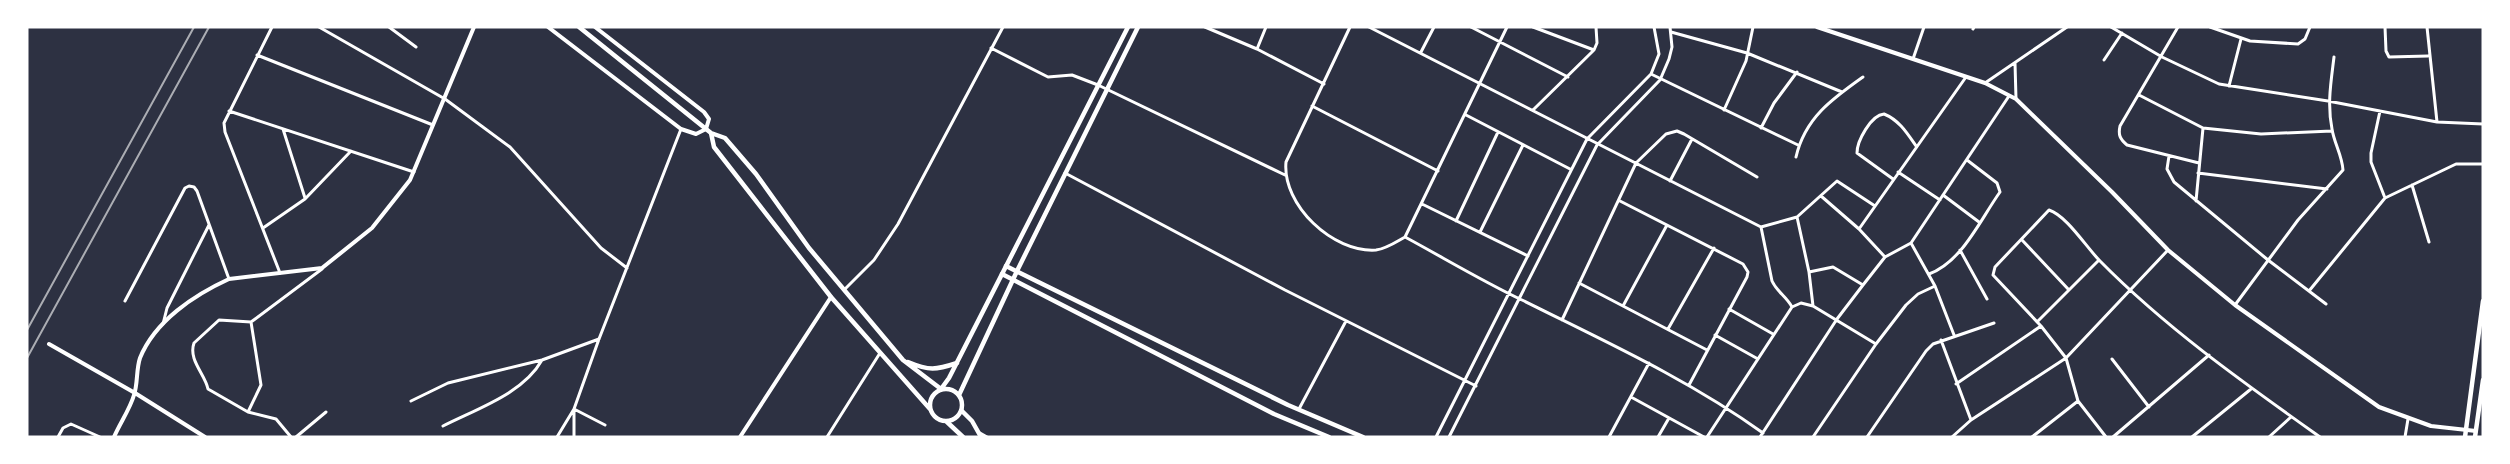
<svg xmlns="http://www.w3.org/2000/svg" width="2510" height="464" font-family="'Fira Sans',sans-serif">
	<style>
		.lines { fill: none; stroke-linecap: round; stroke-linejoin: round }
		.minor { stroke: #fff; stroke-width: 3 }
		.tertiary { stroke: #fff; stroke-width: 4 }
		.secondary { stroke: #fff; stroke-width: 4.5 }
		.primary { stroke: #fff; stroke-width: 4.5 }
		.rail { stroke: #abadb3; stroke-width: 2 }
	</style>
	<rect width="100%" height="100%" fill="#2d3142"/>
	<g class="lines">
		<path class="minor" d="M272 27 224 123 225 132 280 273
			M319 27 445 99 510 147 601 248 627 268
			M389 27 416 47
			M1205 27 1257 49 1324 84
			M1350 27 1286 162C1282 205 1333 253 1376 250 1386 249 1396 242 1405 237L1507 27
			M1369 27 1761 227 1797 217 1837 181 1875 206
			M1471 27 1568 77
			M1533 27 1594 50
			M2111 27 2162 57 2219 84 2328 101 2437 122 2483 124
			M2178 27 2120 126C2118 135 2120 139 2127 145L2199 163
			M2210 27 2250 41 2298 44 2305 39 2310 27
			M2385 27 2386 51 2389 57 2428 56
			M2427 27 2437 122
			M1973 29 1974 27
			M1671 32 1747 53 1842 92
			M991 48 1048 77 1072 75 1098 85 1285 175
			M1257 49 1266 27
			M1421 52 1434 27
			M257 55 433 125
			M1913 59 1924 27
			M2104 60 2122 33
			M2015 63 2016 99
			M1651 74 1798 145
			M1985 83 2067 27
			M2229 86 2241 39
			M2139 95 2203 128 2261 134 2332 131
			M1312 106 1438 171
			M1533 110 1594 50 1597 43 1596 27
			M1724 110 1746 61 1753 27
			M229 111 414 172
			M2380 111 2371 153V162L2385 198
			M1466 115 1570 169
			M1761 128 1774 103 1797 72
			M283 129 305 198
			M2169 156 2167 169 2174 182 2268 260 2326 304
			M1796 157C1805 118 1832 99 1863 77
			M1898 172 1940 200
			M1065 173 1285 290 1476 386
			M2198 173 2327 189
			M1893 179 1857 153C1857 141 1871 115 1884 114 1899 120 1907 133 1916 146
			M1670 181 1692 139
			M2412 185 2429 242
			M1943 195 1979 222
			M1821 196 1859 229 1885 257
			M1620 201 1743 264 1748 272 1747 277 1689 385
			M2196 201 2203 128
			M1422 204 1528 256
			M1797 217 1809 272 1813 306
			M1456 221 1498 132
			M1761 227 1772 281C1777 292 1786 296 1792 307
			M263 228 305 199 351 151
			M1859 229 1966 77
			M1480 232 1523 145
			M1405 237C1444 258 1482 281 1522 300 1604 341 1688 379 1763 433
			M2022 240 2069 290
			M1911 243 1935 286 1954 335
			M1960 250 1987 299
			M1809 272 1833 267 1863 285
			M1929 274C1962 262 1980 220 2000 192L1997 183 1967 160
			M1579 283 1707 350
			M844 290 874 260 898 224 1003 27
			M2309 291 2385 198 2456 164H2483
			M125 301 185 188 189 186 194 187 197 191 229 279
			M2235 305 2298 220 2343 170C2342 155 2334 143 2332 129 2327 104 2331 82 2334 57
			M1623 306 1667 225
			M1729 309 1773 334
			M1562 320 1636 163 1666 134 1677 131 1684 134 1757 177
			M2037 322 2099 260
			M163 324 167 308 209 225
			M1668 329 1714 248
			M1715 335 1758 359
			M1941 340 1971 420
			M2112 359 2149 407
			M1956 384 2041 326
			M1631 397 1704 437
			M411 401 448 383 542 360 599 339
			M1299 409 1346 321
			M248 412 261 385 251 322
			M443 426C476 409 523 394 542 360
			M980 433 987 437
			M58 437 63 428 71 424 100 437
			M291 437 276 419 248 412 208 389C205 374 188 360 194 343L219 320 251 322 322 269
			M296 437 326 412
			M557 437 574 409 599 339 681 129
			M574 437V409L605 425
			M827 437 880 353
			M1436 437 1587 139 1651 74 1659 54 1654 27
			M1449 437 1597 145 1660 80 1669 59 1672 47 1670 27
			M1609 437 1649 363
			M1658 437 1669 418
			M1707 437 1792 307 1801 303 1813 306 1876 344
			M1760 437 1837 319 1863 285 1885 257 1911 243 2009 96
			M1813 437 1876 344 1906 305 1918 294 1935 286
			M1867 437 1926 351 1933 344 1994 323
			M1952 437 1971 420 2066 358 2168 250
			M2032 437 2078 401
			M2106 437 2078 401 2066 358 2041 326 1993 275 1995 267 2049 210C2067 216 2086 247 2100 261 2166 328 2244 383 2320 437
			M2113 437 2209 355
			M2192 437 2251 389
			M2269 437 2291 417
			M2405 437 2408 419"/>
		<path class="tertiary" d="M548 27 681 129 696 134 706 129 709 119 704 112 595 27
			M1817 27 1985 83 2016 99 2112 192 2168 250 2235 305 2379 407 2431 426 2476 431
			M49 344 135 393 205 437
			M114 437C120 423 130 409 134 395 138 383 136 370 140 358 155 321 194 295 229 279L322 268 372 228 410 180 474 27
			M740 437 831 297"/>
		<path class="secondary" d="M1006 266 1288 405 1363 437
			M1002 274 1274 414 1329 437
			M962 411 972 421 981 437
			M947 422 963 437
			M2465 437 2483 301
			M2475 437 2483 380"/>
		<path class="primary" d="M579 27 711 133 725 138 756 174 809 248 903 360 941 389 949 378 1128 27
			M711 133 714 147 831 297 930 409
			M908 362C929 371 936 370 957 363
			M930 405a16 16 0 1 1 32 0a16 16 0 1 1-32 0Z
			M959 395 1017 271 1138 27"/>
		<path class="rail" d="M27 330 194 27
			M27 358 209 27"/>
	</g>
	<rect width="2510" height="464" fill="none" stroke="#ffffff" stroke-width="57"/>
</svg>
